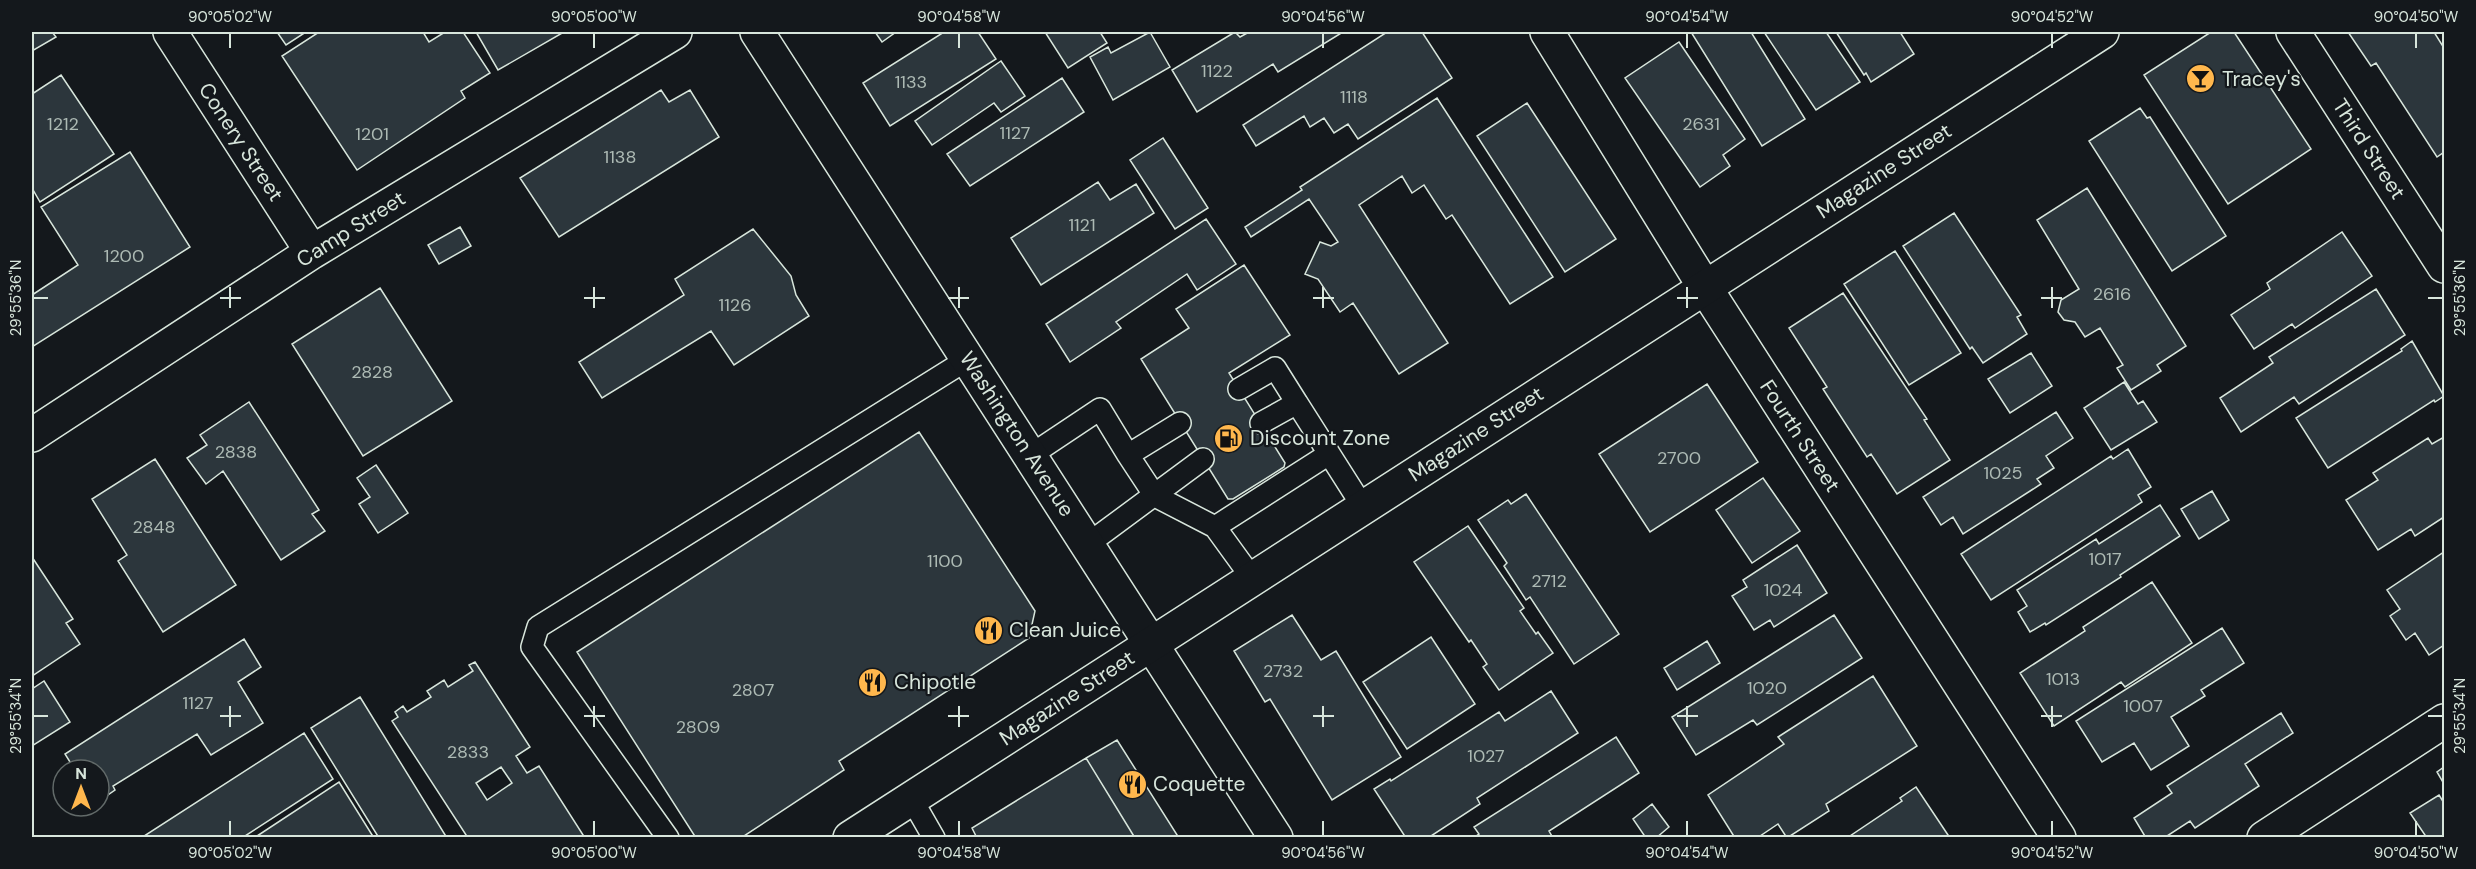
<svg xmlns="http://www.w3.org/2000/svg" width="2476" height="869" font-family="'DM Sans',sans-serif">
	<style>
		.building { fill: #2c363c; stroke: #d8e6dc; stroke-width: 1.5; fill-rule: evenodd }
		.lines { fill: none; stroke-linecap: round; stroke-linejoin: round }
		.service-casing { stroke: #d8e6dc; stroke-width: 24 }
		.minor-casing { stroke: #d8e6dc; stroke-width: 36 }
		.tertiary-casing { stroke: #d8e6dc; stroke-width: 36 }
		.service { stroke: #14181c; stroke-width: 21 }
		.minor { stroke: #14181c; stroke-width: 33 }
		.tertiary { stroke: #14181c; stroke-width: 33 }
		.ticks { fill: none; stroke: #d8e6dc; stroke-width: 2 }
		.labels { text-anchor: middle; stroke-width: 4.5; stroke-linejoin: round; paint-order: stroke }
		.number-label { font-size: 18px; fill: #adbab4 }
		.poi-label { font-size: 21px; fill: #d8e6dc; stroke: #14181c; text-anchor: start }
		.street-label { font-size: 21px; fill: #d8e6dc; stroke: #14181c }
		.neatline { fill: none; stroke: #d8e6dc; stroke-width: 2 }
		.ticks-label { font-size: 15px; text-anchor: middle; fill: #d8e6dc }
	</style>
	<rect width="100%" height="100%" fill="#14181c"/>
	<path class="building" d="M32 32H52L56 37 32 51Z
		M277 32H306L286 45Z
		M319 32H423L429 42 445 32H463L490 73 461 91 465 98 357 170 282 56Z
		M476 32H564L498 70Z
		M875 32H896L882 42Z
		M944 32H978L996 59 890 126 863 83Z
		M1045 32H1100L1107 43 1068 68Z
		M1150 32 1170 67 1113 100 1090 57 1108 47 1111 53Z
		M1235 32 1240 37 1249 32H1343L1278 72 1273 64 1197 112 1172 70Z
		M1387 32H1422L1452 78 1358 139 1348 124 1334 133 1324 118 1310 127 1304 116 1256 146 1243 125Z
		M1691 32H1751L1805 119 1762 146Z
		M1764 32H1826L1860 82 1816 110Z
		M1836 32H1900L1914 54 1871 82 1866 73 1864 75Z
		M2211 32H2234L2311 149 2228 204 2144 75Z
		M2348 32H2434L2444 48V152L2437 157 2376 63 2371 66Z
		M1679 42 1745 139 1723 155 1730 166 1700 187 1625 78Z
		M1001 61 1025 96 1001 112 994 103 932 145 915 121Z
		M61 75 114 154 40 202 32 188V94Z
		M1062 78 1084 112 970 186 947 154Z
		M661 90 669 102 690 90 719 137 559 237 520 178Z
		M1437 98 1553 277 1510 304 1452 215 1446 219 1424 185 1412 193 1402 176 1359 205 1448 343 1399 374 1353 303 1340 312 1318 279 1305 274 1320 242 1331 246 1338 242 1309 199 1251 237 1245 227 1302 190 1300 187Z
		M1527 103 1616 239 1565 272 1477 136Z
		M2140 108 2147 118 2150 117 2226 236 2172 271 2089 141Z
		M1163 138 1208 208 1175 229 1130 160Z
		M130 152 190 247 32 347V295L78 265 41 207Z
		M1098 182 1110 200 1136 184 1154 213 1041 285 1011 238Z
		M2087 188 2186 346 2157 365 2161 371 2131 390 2117 368 2123 365 2100 328 2085 337 2075 322 2064 320 2058 312 2061 300 2079 289 2037 220Z
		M1954 213 2021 315 2017 317 2027 334 1983 363 1972 347 1970 349 1903 246Z
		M1206 219 1236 264 1197 290 1187 274 1116 322 1121 328 1070 362 1046 324Z
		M460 227 471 246 439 264 428 245Z
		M753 229 791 276 796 295 809 316 734 365 711 331 602 398 579 362 684 295 675 279Z
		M2342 232 2372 276 2295 328 2292 324 2254 349 2231 315 2270 289 2267 283Z
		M1895 251 1961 353 1909 385 1844 284Z
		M1244 265 1290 335 1229 373 1285 463 1284 467 1233 499H1228L1141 359 1189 328 1176 309Z
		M380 288 452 401 363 456 292 344Z
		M2376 289 2405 335 2299 404 2294 397 2241 432 2220 398 2273 363 2269 357Z
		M1843 293 1927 419 1924 420 1950 460 1897 494 1871 454 1867 457 1823 389 1827 387 1789 328Z
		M2412 341 2444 396 2435 402 2434 400 2328 468 2296 418 2402 351 2401 349Z
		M2031 353 2052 386 2010 413 1988 379Z
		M2124 382 2138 404 2143 401 2157 422 2111 450 2084 408Z
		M1707 384 1758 462 1650 532 1599 454Z
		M249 402 319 510 312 514 325 531 281 560 223 471 206 484 187 458 207 445 200 435Z
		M2056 412 2073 438 2046 456 2054 468 2037 479 2041 484 1963 534 1953 517 1941 525 1923 497Z
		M919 432 1035 611 1029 638 839 761 844 770 741 838H696L577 652Z
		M2444 437V517L2415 536 2411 529 2378 550 2346 500 2378 480 2373 473 2428 438 2432 444Z
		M2128 449 2151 487 2138 495 2142 502 1991 600 1961 554 2111 456 2113 459Z
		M155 459 236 585 163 632 118 561 127 555 92 499Z
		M376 465 408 513 378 533 359 504 370 497 357 478Z
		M1763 478 1800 531 1752 563 1716 510Z
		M2212 491 2229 520 2199 539 2181 509Z
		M1526 494 1619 634 1574 664 1530 597 1526 600 1504 566 1507 563 1478 520 1508 500 1511 504Z
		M2160 505 2180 536 2120 575 2121 577 2046 625 2045 623 2030 632 2018 612 2027 606 2017 590 2096 539 2099 544Z
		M1468 526 1524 608 1520 611 1536 634 1538 632 1553 653 1499 690 1483 667 1487 664 1471 640 1469 642 1414 562Z
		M1797 545 1827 593 1774 627 1770 620 1754 630 1732 596 1747 587 1743 580Z
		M2444 552V645L2429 655 2415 633 2406 640 2390 616 2400 609 2387 590Z
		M32 557 73 619 66 623 80 644 32 676Z
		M2152 582 2192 643 2125 687 2121 682 2054 726 2020 673 2085 631 2083 627Z
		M1292 615 1321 660 1336 651 1401 757 1332 800 1270 699 1265 702 1234 651Z
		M1834 615 1862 658 1757 725 1753 720 1696 755 1672 717Z
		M2222 628 2244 663 2201 690 2205 696 2171 717 2189 746 2151 770 2134 743 2102 762 2076 721Z
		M1431 637 1475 704 1407 749 1363 682Z
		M244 639 261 667 238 682 263 723 211 755 197 734 113 786 115 790 99 801V770H75L65 754Z
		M1707 641 1720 663 1677 690 1664 668Z
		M475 662 530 747 516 756 527 773 539 766 585 838H468L392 721 398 717 395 712 403 706 407 712 431 697 427 691 444 680 448 687 473 671 469 665ZM501 767 512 783 487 800 476 783Z
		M1873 676 1917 746 1826 804 1829 811 1787 838 1778 824 1757 838H1735L1708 795 1784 744 1778 737Z
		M44 681 70 722 32 746V689Z
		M1551 691 1578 733 1477 798 1480 804 1428 838H1406L1374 789 1390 779 1391 781 1499 712 1505 721Z
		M360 697 447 838H379L311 728Z
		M2281 713 2293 733 2245 764 2259 786 2195 828 2190 821 2164 838H2146L2134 818 2172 793 2167 786Z
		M304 733 333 779 242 838H141Z
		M1616 737 1639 773 1549 831 1553 838H1473L1479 834 1474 827Z
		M1117 740 1179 838H1135L1086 758Z
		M1086 758 1135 838H977L972 828Z
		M2444 767V784L2437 772Z
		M339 782 374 838H254Z
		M1916 787 1948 835 1945 838H1847L1902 801 1900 798Z
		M2439 795 2444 803V838H2427L2410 813Z
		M1652 804 1669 827 1656 838H1646L1633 819Z"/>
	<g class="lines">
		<defs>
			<path id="service" d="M1239 389 1275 368 1297 403
				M1180 423 1128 455 1155 496 1215 527 1252 578
				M1261 423 1297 403 1363 507
				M1031 455 1100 409 1128 455
				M1215 527 1329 454
				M1088 544 1203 459
				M911 798 934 838
				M668 838 532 647 538 627 968 359"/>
			<path id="minor" d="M170 32 312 252
				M757 32 1276 838
				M1547 32 1704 286 2059 838
				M2293 32 2444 266
				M32 435 312 252 675 32
				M2264 838 2444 721"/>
			<path id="tertiary" d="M850 838 2102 32"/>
		</defs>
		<use href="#service" class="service-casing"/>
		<use href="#minor" class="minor-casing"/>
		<use href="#tertiary" class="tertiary-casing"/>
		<use href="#service" class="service"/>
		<use href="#minor" class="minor"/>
		<use href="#tertiary" class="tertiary"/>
	</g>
	<path class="ticks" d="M230 33V48M594 33V48M959 33V48M1323 33V48M1687 33V48M2052 33V48M2416 33V48M230 287V308M594 287V308M959 287V308M1323 287V308M1687 287V308M2052 287V308M33 298H48M220 298H241M584 298H605M948 298H969M1313 298H1334M1677 298H1698M2041 298H2062M2428 298H2443M230 706V727M594 706V727M959 706V727M1323 706V727M1687 706V727M2052 706V727M33 716H48M220 716H241M584 716H605M948 716H969M1313 716H1334M1677 716H1698M2041 716H2062M2428 716H2443M230 821V836M594 821V836M959 821V836M1323 821V836M1687 821V836M2052 821V836M2416 821V836"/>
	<defs>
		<symbol id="bar-disc" viewBox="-11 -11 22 22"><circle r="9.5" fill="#ffb74d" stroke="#14181c"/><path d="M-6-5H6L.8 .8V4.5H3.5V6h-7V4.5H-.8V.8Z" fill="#111"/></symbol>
		<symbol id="fuel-disc" viewBox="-11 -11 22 22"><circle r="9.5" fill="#ffb74d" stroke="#14181c"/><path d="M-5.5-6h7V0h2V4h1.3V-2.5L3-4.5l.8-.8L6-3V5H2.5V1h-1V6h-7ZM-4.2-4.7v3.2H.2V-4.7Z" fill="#111"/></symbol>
		<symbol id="restaurant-disc" viewBox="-11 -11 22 22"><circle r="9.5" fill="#ffb74d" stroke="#14181c"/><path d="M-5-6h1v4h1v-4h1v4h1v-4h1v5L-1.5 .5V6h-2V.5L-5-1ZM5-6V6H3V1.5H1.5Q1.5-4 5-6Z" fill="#111"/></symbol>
	</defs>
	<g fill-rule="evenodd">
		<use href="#bar-disc" x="2184" y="62" width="33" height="33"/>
		<use href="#fuel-disc" x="1212" y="422" width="33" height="33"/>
		<use href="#restaurant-disc" x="972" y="614" width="33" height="33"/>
		<use href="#restaurant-disc" x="856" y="666" width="33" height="33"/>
		<use href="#restaurant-disc" x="1116" y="768" width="33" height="33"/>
	</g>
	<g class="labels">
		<g class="number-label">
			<text x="1217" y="77">1122</text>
			<text x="911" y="88">1133</text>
			<text x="1354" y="103">1118</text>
			<text x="63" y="130">1212</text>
			<text x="1701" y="130">2631</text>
			<text x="1015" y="139">1127</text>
			<text x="372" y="140">1201</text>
			<text x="620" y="163">1138</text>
			<text x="1082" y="231">1121</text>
			<text x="124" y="262">1200</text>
			<text x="2112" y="300">2616</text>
			<text x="735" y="311">1126</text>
			<text x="372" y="378">2828</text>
			<text x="236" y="458">2838</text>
			<text x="1679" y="464">2700</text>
			<text x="2003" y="479">1025</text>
			<text x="154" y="533">2848</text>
			<text x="2105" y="565">1017</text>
			<text x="945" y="567">1100</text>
			<text x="1549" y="587">2712</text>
			<text x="1783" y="596">1024</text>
			<text x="1283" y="677">2732</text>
			<text x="2063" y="685">1013</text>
			<text x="1767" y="694">1020</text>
			<text x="753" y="696">2807</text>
			<text x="198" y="709">1127</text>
			<text x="2143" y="712">1007</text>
			<text x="698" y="733">2809</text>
			<text x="468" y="758">2833</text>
			<text x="1486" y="762">1027</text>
		</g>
		<g class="poi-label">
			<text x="2222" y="86">Tracey's</text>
			<text x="1250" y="445">Discount Zone</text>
			<text x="1009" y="637">Clean Juice</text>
			<text x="894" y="689">Chipotle</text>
			<text x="1153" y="791">Coquette</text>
		</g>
		<g class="street-label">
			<text transform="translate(241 142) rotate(57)" y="7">Conery Street</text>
			<text transform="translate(2369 149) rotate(57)" y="7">Third Street</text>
			<text transform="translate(1884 171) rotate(-33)" y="7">Magazine Street</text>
			<text transform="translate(351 229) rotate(-32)" y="7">Camp Street</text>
			<text transform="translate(1017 434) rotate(57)" y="7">Washington Avenue</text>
			<text transform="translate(1476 434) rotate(-33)" y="7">Magazine Street</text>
			<text transform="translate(1800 436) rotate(57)" y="7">Fourth Street</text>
			<text transform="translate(1067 698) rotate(-33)" y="7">Magazine Street</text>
		</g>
	</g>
	<rect width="2476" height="869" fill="none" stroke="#14181c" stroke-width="66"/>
	<g transform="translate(81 788)"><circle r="28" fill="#14181c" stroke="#626a69" stroke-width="1.5"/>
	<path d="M0-4.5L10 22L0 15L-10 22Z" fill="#ffb74d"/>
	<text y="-9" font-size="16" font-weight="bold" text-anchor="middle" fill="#d8e6dc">N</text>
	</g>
	<rect x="33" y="33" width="2410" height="803" class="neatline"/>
	<g class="ticks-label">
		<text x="230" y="22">90°05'02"W</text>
		<text x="594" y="22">90°05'00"W</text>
		<text x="959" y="22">90°04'58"W</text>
		<text x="1323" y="22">90°04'56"W</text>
		<text x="1687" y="22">90°04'54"W</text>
		<text x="2052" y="22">90°04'52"W</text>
		<text x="2416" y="22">90°04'50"W</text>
		<text transform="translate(16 298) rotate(-90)" y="5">29°55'36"N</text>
		<text transform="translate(2460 298) rotate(-90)" y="5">29°55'36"N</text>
		<text transform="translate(16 716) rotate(-90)" y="5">29°55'34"N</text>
		<text transform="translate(2460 716) rotate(-90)" y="5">29°55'34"N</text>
		<text x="230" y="858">90°05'02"W</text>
		<text x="594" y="858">90°05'00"W</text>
		<text x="959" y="858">90°04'58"W</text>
		<text x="1323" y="858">90°04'56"W</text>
		<text x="1687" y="858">90°04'54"W</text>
		<text x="2052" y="858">90°04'52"W</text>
		<text x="2416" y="858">90°04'50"W</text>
	</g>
</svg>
